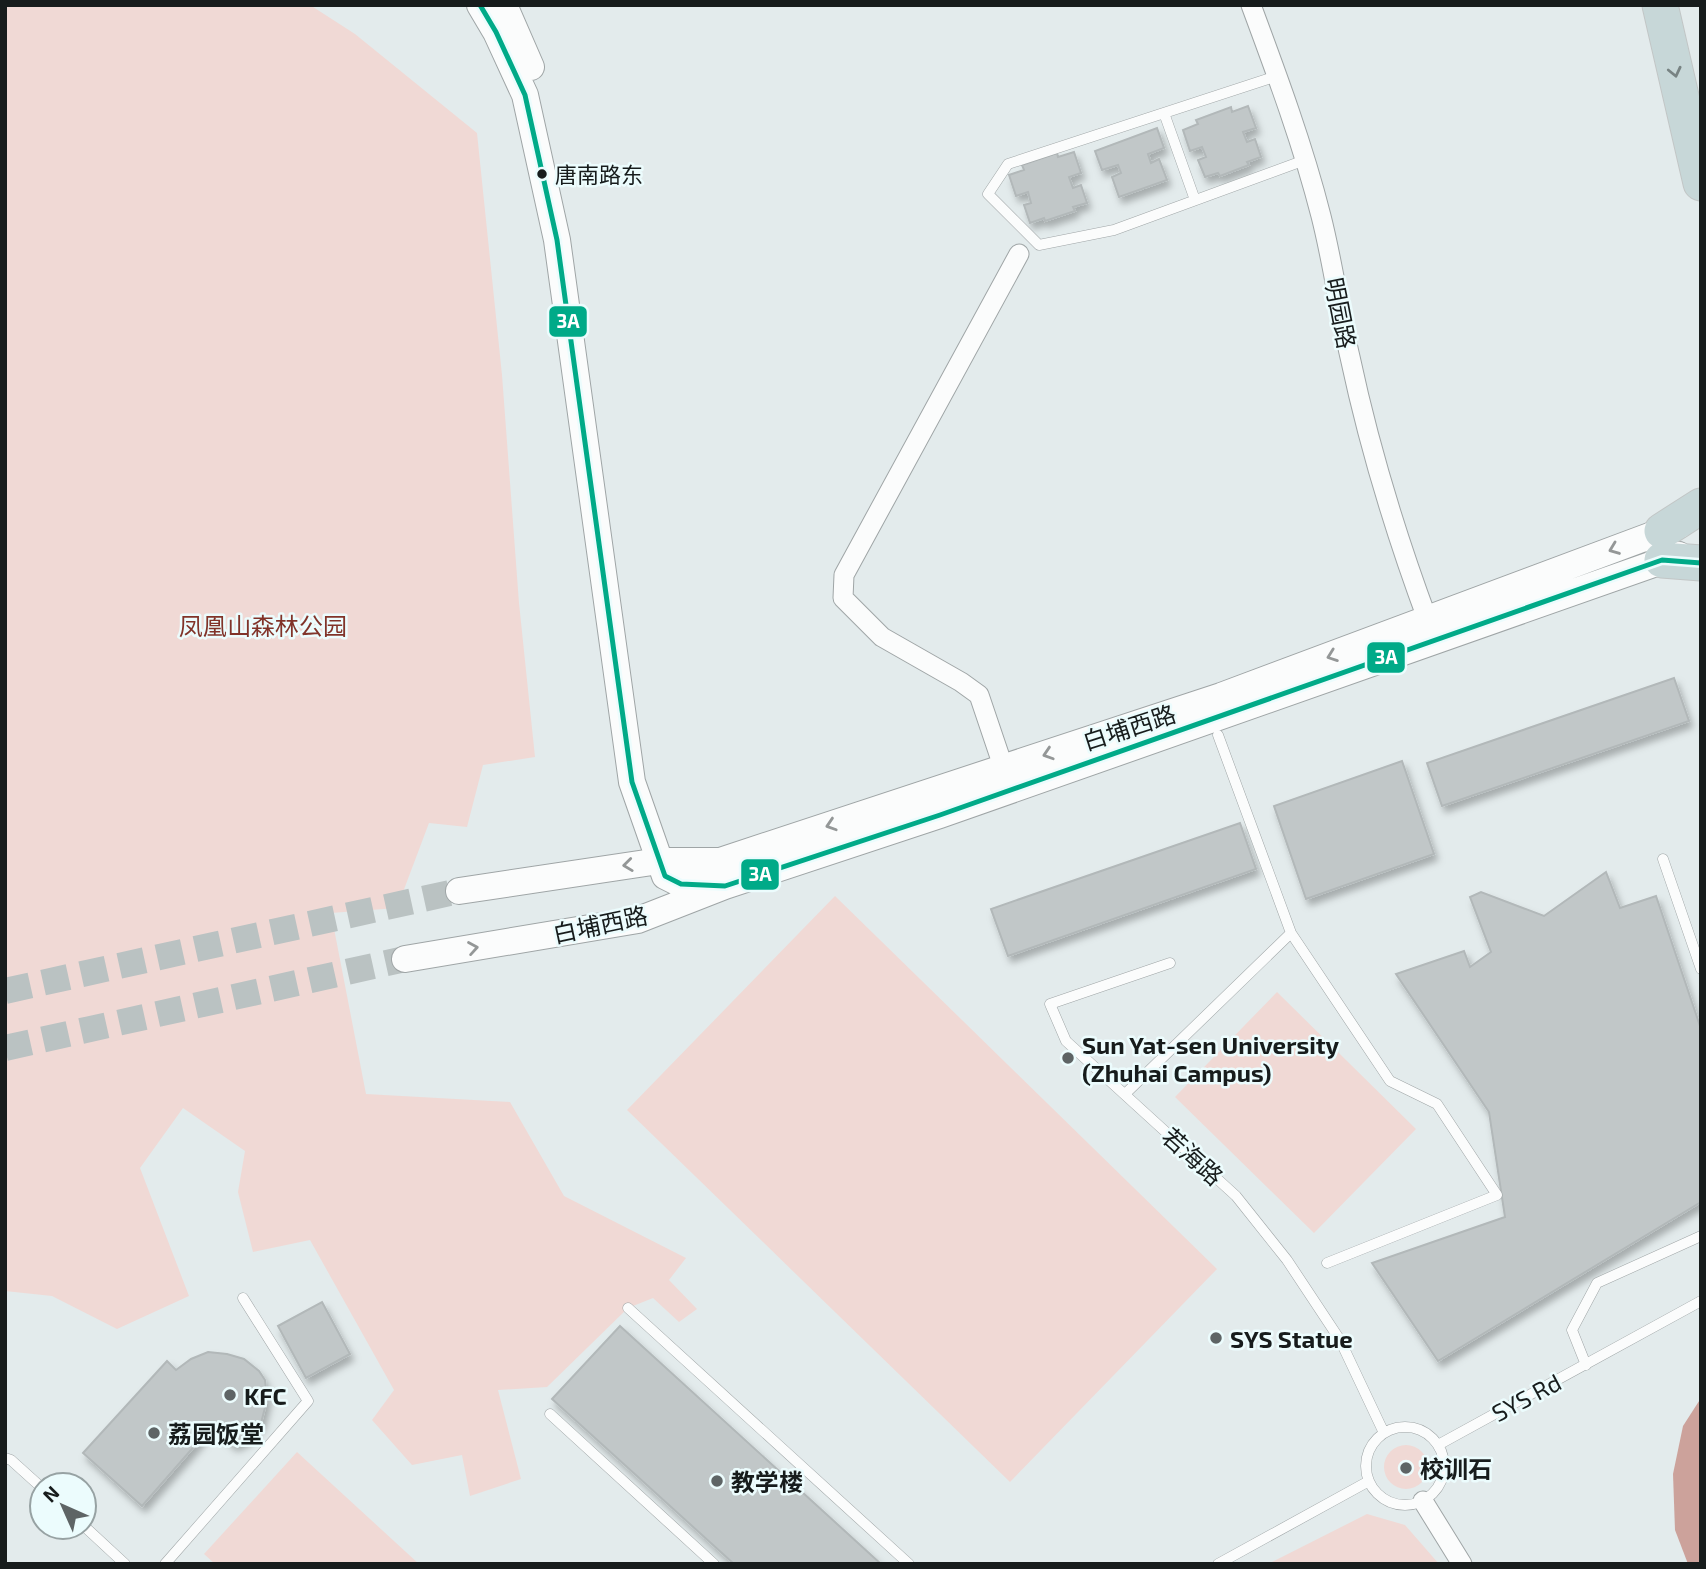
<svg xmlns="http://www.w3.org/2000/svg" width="1706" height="1569" viewBox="0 0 1706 1569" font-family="'Exo 2','Noto Sans SC',sans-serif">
  <defs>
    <filter id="shadow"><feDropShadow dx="3.5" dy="6" stdDeviation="3.5" flood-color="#0004"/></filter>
  </defs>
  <rect width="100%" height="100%" fill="#e3ebec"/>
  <path fill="#f0d9d5" d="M5,5H310L355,34L477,133L502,375L519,603L535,757L483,765L467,827L429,823L397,908L331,913L366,1094L510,1102L564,1196L686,1258L669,1280L697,1309L679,1322L653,1298L628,1308L547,1387L498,1390L521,1479L470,1496L462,1455L412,1465L372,1420L394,1390L310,1240L253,1252L238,1192L245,1151L183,1108L140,1168L189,1296L117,1329L52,1296L5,1291Z
    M835,896L1217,1269L1010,1482L627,1110Z
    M1277,992L1416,1129L1314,1233L1175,1097Z
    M1384 1467a22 22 0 1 1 44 0a22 22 0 1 1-44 0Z
    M297,1452L419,1564H215L204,1554Z
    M1367,1514L1405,1525L1439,1564H1268Z"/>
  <path fill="#cca29b" d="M1701,1398V1564H1688L1675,1530L1673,1474L1683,1426Z"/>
  <path fill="#c1c7c8" stroke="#b2b8b9" stroke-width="2" filter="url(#shadow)" d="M1248,106L1256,128L1243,132L1247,142L1255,139L1261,157L1247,162L1249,165L1220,176L1218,173L1205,177L1198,160L1206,157L1202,147L1190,151L1183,130L1198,124L1196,120L1231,107L1232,112Z
    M1157,128L1164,148L1148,154L1151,163L1159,159L1167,180L1119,197L1112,177L1121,173L1118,165L1102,170L1095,151Z
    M1074,152L1081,173L1069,177L1073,188L1081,185L1087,203L1073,207L1075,211L1045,221L1044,218L1030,223L1024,205L1031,203L1028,192L1016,196L1009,175L1024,170L1022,165L1057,153L1058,157Z
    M1674,678L1689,721L1442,806L1427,763Z
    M1402,761L1434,854L1306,899L1274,806Z
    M1240,823L1256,869L1008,956L991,909Z
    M1606,872L1620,908L1656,896L1701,1029V1202L1438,1361L1372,1263L1505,1217L1489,1112L1396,974L1464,951L1470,967L1491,952L1470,897L1481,892L1544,916Z
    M322,1302L350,1354L306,1378L278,1326Z
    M620,1326L881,1564H734L552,1399Z
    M208,1352L227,1354L244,1359L259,1371L265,1380L267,1400L261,1423L245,1440L234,1445L212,1426L142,1506L83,1453L167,1361L176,1370L191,1359Z"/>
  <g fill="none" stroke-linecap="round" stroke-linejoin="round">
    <path stroke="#bac2c2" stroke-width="26" stroke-dasharray="26 13" stroke-linecap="butt" d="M5,991L459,891
      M5,1048L405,959"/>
    <defs>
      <path id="lane" d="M1277,76L1008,164L988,194L1039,245L1114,230L1305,160
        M1164,113L1195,200
        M1663,859L1701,969
        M1291,933L1390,1081L1437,1104L1497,1195L1327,1263
        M1170,963L1050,1004L1066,1041L1236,1196L1287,1260L1340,1340L1384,1433
        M1125,1094L1291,933L1218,735
        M628,1308L909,1564
        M1586,1365L1572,1330L1597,1283L1701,1236
        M550,1414L714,1564
        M1366 1466a39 39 0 1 1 78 0a39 39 0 1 1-78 0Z
        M1438,1445L1701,1301
        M5,1458L11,1460L42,1488
        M84,1526L125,1564
        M165,1564L308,1401L243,1298
        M1218,1564L1369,1481"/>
      <path id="street" d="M1251,5C1277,75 1303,145 1321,216C1333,263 1339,310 1350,357C1369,446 1396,535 1428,621
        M1004,769L979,695L961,682L882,637L843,598L844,575L1019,254
        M1423,1501L1462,1564"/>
      <path id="secondary" d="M480,5L496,32L525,95L557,240L632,782L665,876L681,884L713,885
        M504,5L531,67
        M459,891L659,861H720L1221,696L1679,525
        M405,959L638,920L725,886L940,815L1679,555"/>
      <path id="highway" d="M1660,5L1701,183
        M1662,531L1701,506
        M1662,560L1701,563"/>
    </defs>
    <use href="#lane" stroke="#9fa5a6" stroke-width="11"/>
    <use href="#street" stroke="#9fa5a6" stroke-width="21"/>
    <use href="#secondary" stroke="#9fa5a6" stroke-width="28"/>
    <use href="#highway" stroke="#c2c6c6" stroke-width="37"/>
    <use href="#lane" stroke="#fbfcfc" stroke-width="10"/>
    <use href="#street" stroke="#fbfcfc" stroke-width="19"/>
    <use href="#secondary" stroke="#fbfcfc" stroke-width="26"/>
    <use href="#highway" stroke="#c7d7d8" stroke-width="35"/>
    <defs>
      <path id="bus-1" d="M480,5L496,32L525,95L557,240L632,782L665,876L681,884L725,886L940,815L1662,560L1701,563"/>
    </defs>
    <use href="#bus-1" stroke="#ecfcfd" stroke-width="10"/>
    <use href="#bus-1" stroke="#0a8" stroke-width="5"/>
  </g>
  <defs><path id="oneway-chevron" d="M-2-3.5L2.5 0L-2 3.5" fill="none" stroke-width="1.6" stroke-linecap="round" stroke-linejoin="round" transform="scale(1.75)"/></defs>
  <use stroke="#788383" href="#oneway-chevron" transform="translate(1675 72) rotate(77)"/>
  <g stroke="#949797">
    <use href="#oneway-chevron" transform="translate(1614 549) rotate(159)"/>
    <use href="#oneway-chevron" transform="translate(1332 656) rotate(160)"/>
    <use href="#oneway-chevron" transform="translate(1048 754) rotate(162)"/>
    <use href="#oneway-chevron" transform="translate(831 825) rotate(162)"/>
    <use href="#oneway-chevron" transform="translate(628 865) rotate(173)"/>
    <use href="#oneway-chevron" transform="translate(473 948) rotate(-10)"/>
  </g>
  <circle fill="#171c1c" stroke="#ecfcfd" stroke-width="2.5" cx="542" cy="174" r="6"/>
  <g fill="#5e6465" stroke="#ecfcfd" stroke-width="2.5">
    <circle cx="1068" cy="1058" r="7"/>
    <circle cx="1216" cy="1338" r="7"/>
    <circle cx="230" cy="1395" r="7"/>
    <circle cx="154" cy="1433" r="7"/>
    <circle cx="1406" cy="1468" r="7"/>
    <circle cx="717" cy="1481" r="7"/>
  </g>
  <g text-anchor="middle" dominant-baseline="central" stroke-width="5" stroke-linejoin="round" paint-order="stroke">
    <g font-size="22" fill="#171c1c" stroke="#ecfcfd" text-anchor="start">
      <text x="555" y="174">唐南路东</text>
    </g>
    <g font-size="24" fill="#171c1c" stroke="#ecfcfd">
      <text transform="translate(1341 313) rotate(79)">明园路</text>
      <text transform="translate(1129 727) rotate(-18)">白埔西路</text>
      <text transform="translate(600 924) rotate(-12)">白埔西路</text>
      <text transform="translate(1193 1156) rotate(42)">若海路</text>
      <text transform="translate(1526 1397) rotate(-28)">SYS Rd</text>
    </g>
    <g font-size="24" fill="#813329" stroke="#ecfcfd">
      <text x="263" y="625">凤凰山森林公园</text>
    </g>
    <g font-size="24" font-weight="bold" fill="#171c1c" stroke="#ecfcfd" text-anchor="start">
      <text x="1082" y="1044">Sun Yat-sen University<tspan x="1082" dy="28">(Zhuhai Campus)</tspan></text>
      <text x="1230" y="1338">SYS Statue</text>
      <text x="244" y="1395">KFC</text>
      <text x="168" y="1433">荔园饭堂</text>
      <text x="1420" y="1468">校训石</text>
      <text x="731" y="1481">教学楼</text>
    </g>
  </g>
  <g stroke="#ecfcfd" stroke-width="2.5">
    <rect x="548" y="305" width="40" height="33" rx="7" fill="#0a8"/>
    <rect x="1366" y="641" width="40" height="33" rx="7" fill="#0a8"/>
    <rect x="740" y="858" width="40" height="33" rx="7" fill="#0a8"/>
  </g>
  <g font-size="19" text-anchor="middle" font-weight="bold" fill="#fff">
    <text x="568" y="328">3A</text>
    <text x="1386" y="664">3A</text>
    <text x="760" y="881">3A</text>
  </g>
  <rect width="1706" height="1569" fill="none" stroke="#171c1c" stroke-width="14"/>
  <g transform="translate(63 1506) rotate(315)"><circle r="33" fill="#ecfcfd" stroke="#97a2a3" stroke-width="2"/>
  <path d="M0-5L12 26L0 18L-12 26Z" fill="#5e6465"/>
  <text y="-10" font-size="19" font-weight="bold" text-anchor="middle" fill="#171c1c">N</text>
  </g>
</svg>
